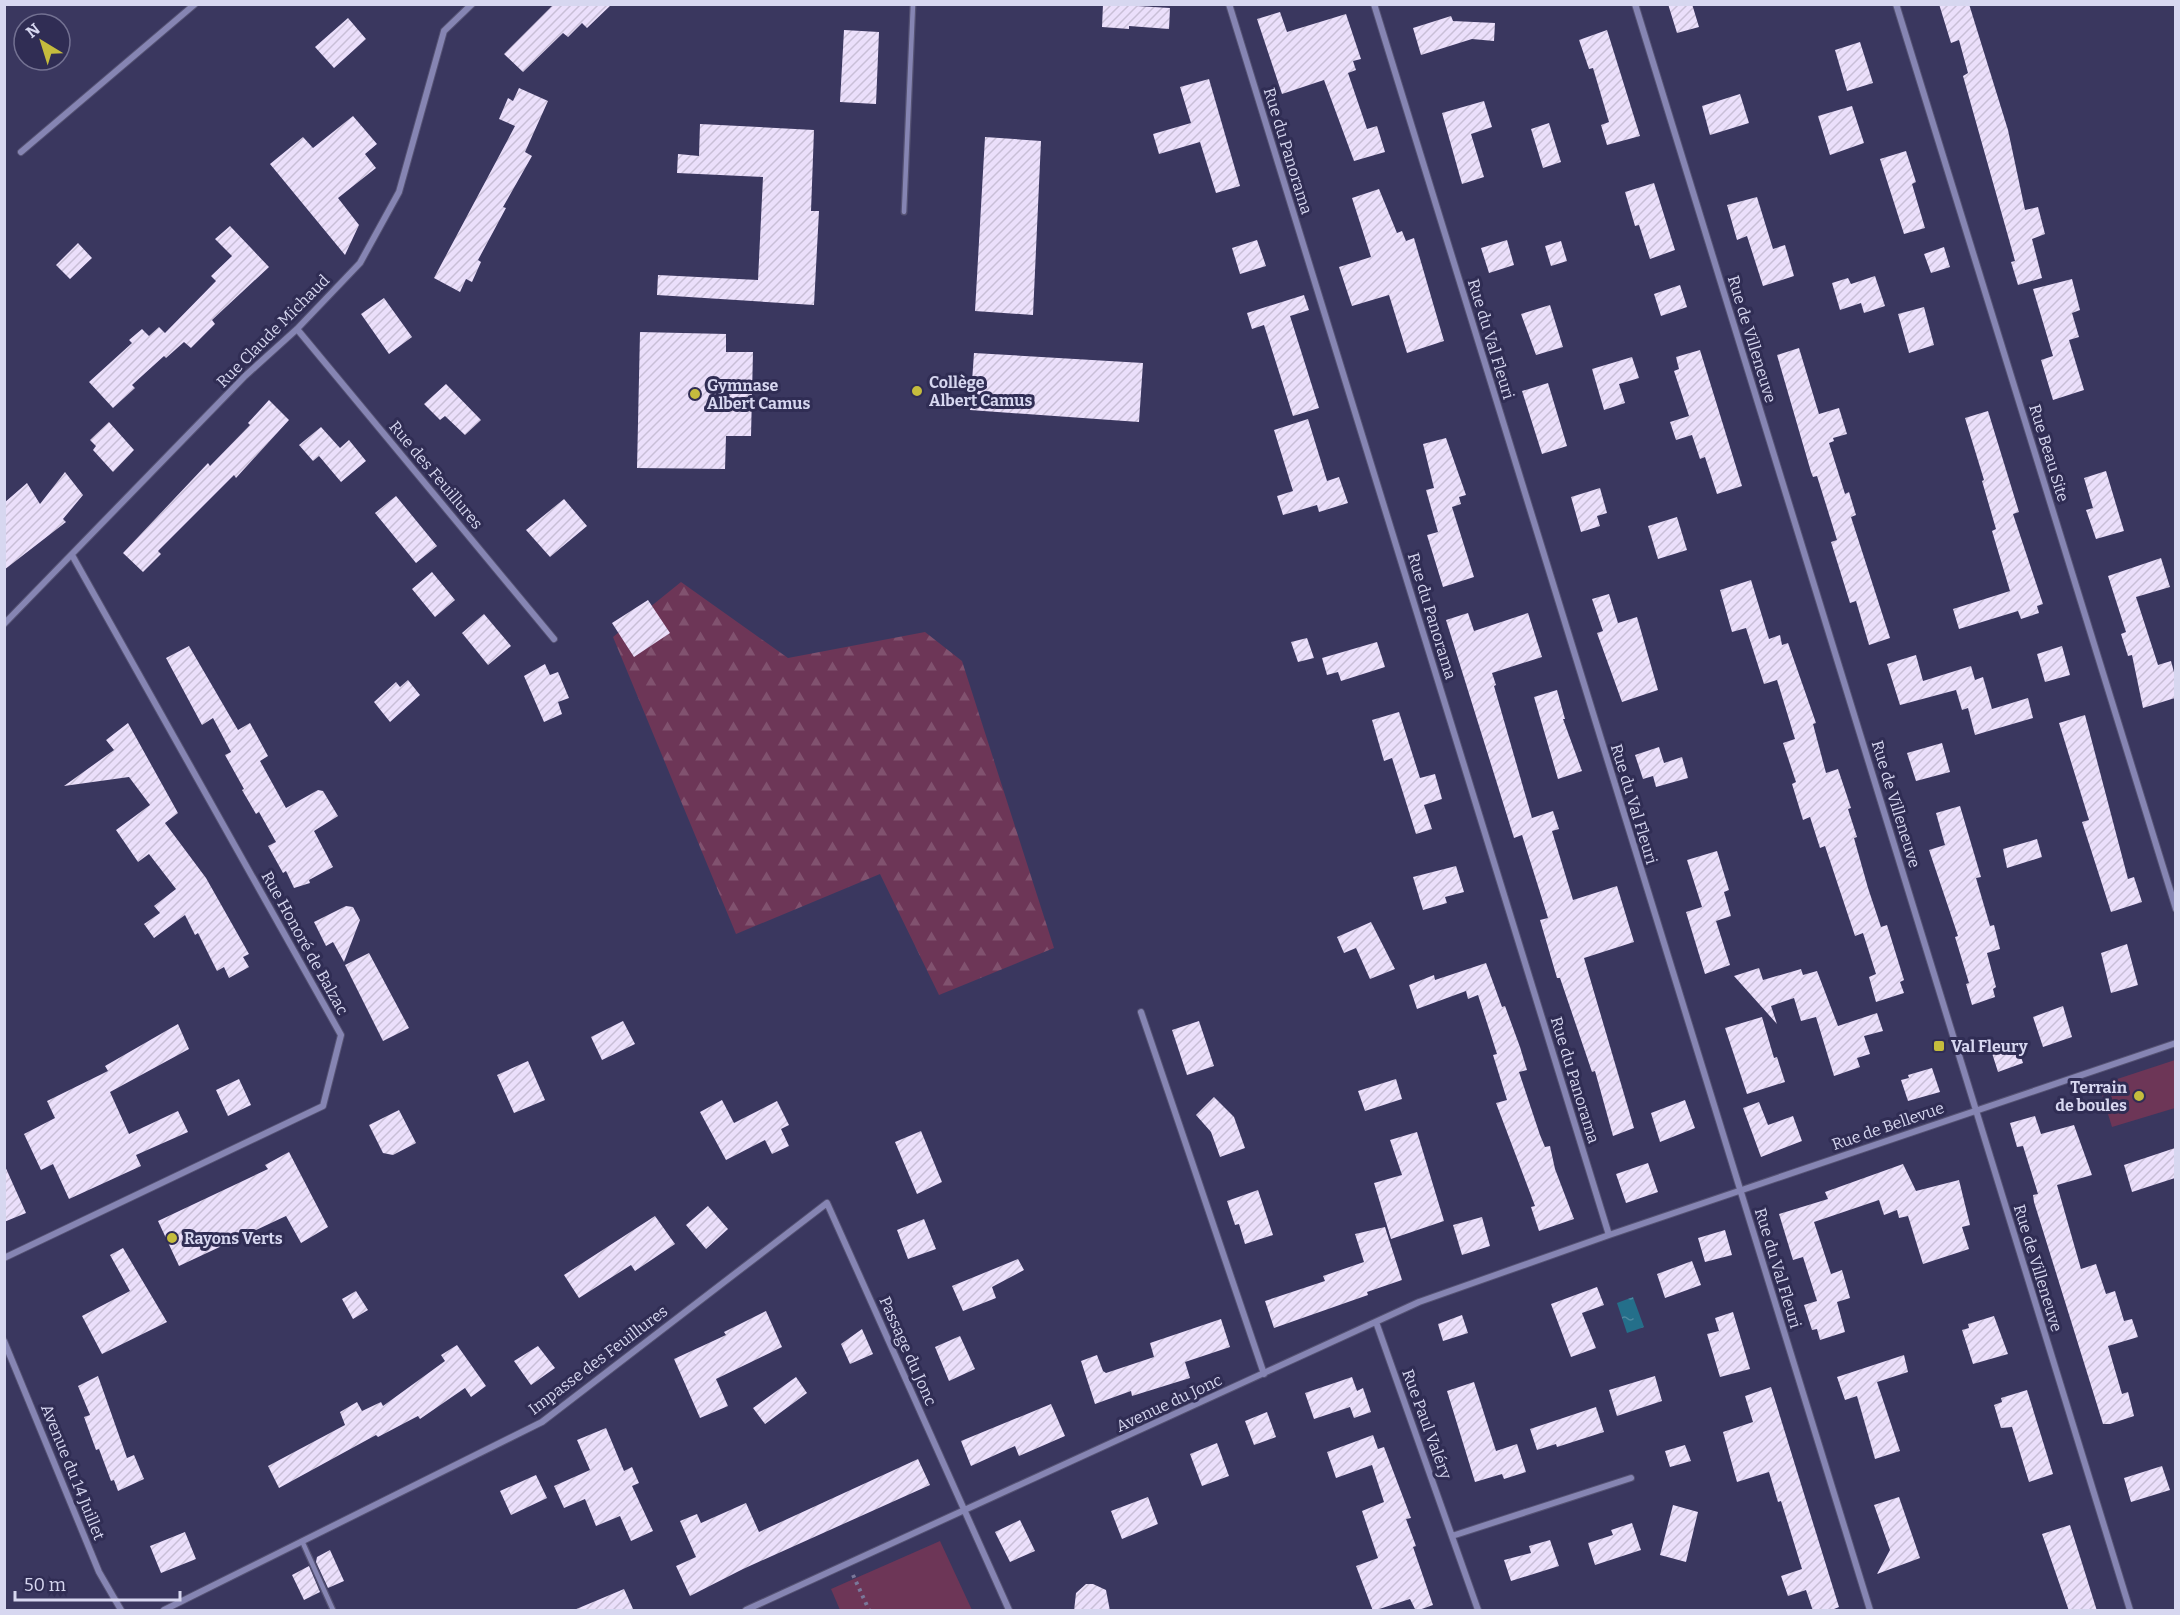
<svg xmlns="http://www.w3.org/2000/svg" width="2180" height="1615" viewBox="0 0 2180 1615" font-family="Bitter,serif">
  <defs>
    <pattern id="forest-firs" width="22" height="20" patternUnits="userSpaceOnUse" patternTransform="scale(1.5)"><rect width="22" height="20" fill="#6d3657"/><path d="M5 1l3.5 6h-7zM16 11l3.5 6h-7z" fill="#81526f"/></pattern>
    <pattern id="water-ripples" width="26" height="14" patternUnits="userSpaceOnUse" patternTransform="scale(1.5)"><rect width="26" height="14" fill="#246f8a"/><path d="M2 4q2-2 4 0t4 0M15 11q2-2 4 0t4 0" fill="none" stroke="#4d89a0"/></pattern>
    <pattern id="building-hatch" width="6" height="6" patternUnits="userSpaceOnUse" patternTransform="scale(1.5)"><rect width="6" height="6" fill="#ebdffb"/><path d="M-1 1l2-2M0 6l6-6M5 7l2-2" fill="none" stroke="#c9bfd7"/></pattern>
  </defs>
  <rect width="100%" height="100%" fill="#3a375f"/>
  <path fill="#6d3657" d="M2175,1060V1108L2112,1127L2099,1085Z
    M940,1541L972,1610H840L831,1589Z"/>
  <path fill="url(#forest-firs)" d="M681,582L788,658L925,632L962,661L1054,948L939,995L880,874L736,934L613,637Z"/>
  <path fill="url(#water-ripples)" d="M1633,1297L1644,1327L1627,1333L1617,1303Z"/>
  <path fill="url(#building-hatch)" d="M554,4H612L587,28L582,23L568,37L563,33L523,72L504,54Z
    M1103,4L1170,8L1169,29L1129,26V29L1102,27Z
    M1668,4H1692L1699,27L1677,33Z
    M1939,4H1969L2008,130L2025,210L2038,207L2045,234L2032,239L2042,278L2018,285L2011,262L2015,261L1963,76L1968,73L1959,40L1951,43Z
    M1280,12L1287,32L1346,14L1361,59L1353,61L1356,70L1348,73L1367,129L1377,126L1385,152L1354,161L1324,80L1282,94L1257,19Z
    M1451,16L1453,21L1495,23L1494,41L1472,39L1421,55L1413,28Z
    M348,18L366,39L334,68L315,47Z
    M844,30L879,32L876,104L840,102Z
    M1607,30L1640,136L1607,145L1601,125L1609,122L1593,68L1589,69L1579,40Z
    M1860,42L1873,83L1847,91L1835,50Z
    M1209,79L1240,186L1216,193L1200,142L1159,154L1153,134L1191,123L1180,87Z
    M519,88L548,101L525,152L532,156L503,207L506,208L478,260L481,262L472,282L466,279L460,292L434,278L515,126L499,119L508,98L513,101Z
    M1740,94L1749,123L1710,135L1702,106Z
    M1484,101L1492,127L1471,134L1484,177L1462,184L1442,113Z
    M1852,106L1864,143L1830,155L1818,116Z
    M353,116L377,144L365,154L376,168L338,198L359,225L345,255L270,164L303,137L313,148Z
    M1549,123L1561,162L1543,168L1531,129Z
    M700,124L814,130L811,211H819L814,305L657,295L658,275L758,280L763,177L677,173L678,154L699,156Z
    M985,137L1041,141L1033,315L975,311Z
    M1906,151L1916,182L1912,184L1925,228L1904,234L1880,159Z
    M1654,183L1675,250L1650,259L1639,225L1635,226L1625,192Z
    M1379,189L1397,233L1402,231L1406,241L1414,238L1444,341L1407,353L1389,295L1352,306L1339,267L1371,257L1352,198Z
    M1757,197L1773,249L1785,245L1794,276L1763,286L1747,236L1737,240L1727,205Z
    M230,226L269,267L212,320L215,324L191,348L184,342L166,358L164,356L132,385L135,388L113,408L89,382L132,343L129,340L142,329L149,336L159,327L165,333L216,281L211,276L232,256L215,239Z
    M1257,240L1266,266L1240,274L1232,248Z
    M1507,240L1514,265L1489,273L1481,248Z
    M1561,241L1567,261L1551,266L1545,246Z
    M78,243L92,258L70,279L56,265Z
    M1944,247L1950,267L1931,273L1924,254Z
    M1875,276L1885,306L1864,313L1861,303L1840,310L1832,283L1848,278L1851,284Z
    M2072,279L2080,310L2072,313L2079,337L2069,340L2084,390L2053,400L2041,360L2053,356L2033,289Z
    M1680,285L1687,307L1661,316L1654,294Z
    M1304,295L1309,310L1290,316L1319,408L1293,416L1264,325L1252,329L1247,313Z
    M384,298L412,337L389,354L361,314Z
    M1550,305L1563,347L1536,355L1521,314Z
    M1924,307L1934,345L1909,353L1898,314Z
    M640,332L726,334V352H753L751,436H726L725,469L637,468Z
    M1799,348L1819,414L1839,408L1847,434L1833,438L1834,441L1829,443L1845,494L1849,492L1856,515L1851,517L1890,638L1869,645L1856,601L1850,603L1831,542L1837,540L1817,476L1813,477L1811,472L1777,355Z
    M1700,350L1742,486L1717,494L1705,457L1700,459L1692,435L1676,440L1670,422L1689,416L1674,371L1679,369L1676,357Z
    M974,353L1143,363L1139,422L970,410Z
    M1632,357L1639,378L1619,384L1625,403L1604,410L1592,369Z
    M1548,383L1567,446L1542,454L1522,391Z
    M446,384L481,420L465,435L445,416L440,420L424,404Z
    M269,400L289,420L236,478L234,475L158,551L161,554L143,572L123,553L208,463L210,466L250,425L248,423Z
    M1988,411L2019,512L2013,514L2043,604L2037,606L2039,613L2021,619L2018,611L1959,629L1953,609L2010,591L1992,531L1996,529L1982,481L1984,480L1965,418Z
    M1308,419L1327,481L1339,477L1348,503L1319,512L1317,505L1283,515L1277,496L1293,491L1274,430Z
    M109,422L134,450L113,472L93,450L96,446L90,440Z
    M321,427L340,448L349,440L366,461L341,482L319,456L313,461L299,445Z
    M1446,438L1466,495L1459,497L1461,504L1452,507L1474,577L1443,587L1427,535L1438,532L1426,490L1434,488L1423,444Z
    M2106,471L2124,531L2096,539L2086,510L2093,508L2084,478Z
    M65,472L83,495L63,519L66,522L4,570V503L27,483L40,504Z
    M1600,488L1607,513L1597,516L1600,526L1581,532L1571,497Z
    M396,496L437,546L416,563L375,513Z
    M564,499L587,526L550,557L526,530Z
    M1677,517L1687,550L1658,559L1648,526Z
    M2161,558L2170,587L2136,597L2158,665L2171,661L2175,676V698L2143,708L2132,655L2128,656L2121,634L2126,632L2108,576Z
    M432,572L455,600L435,617L412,589Z
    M1751,580L1769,639L1780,635L1782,645L1788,643L1816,723L1813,724L1826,773L1838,769L1851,808L1848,809L1857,837L1854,838L1868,888L1881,927L1887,925L1904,980L1900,982L1904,993L1876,1002L1869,977L1876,974L1863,933L1855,936L1825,846L1820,848L1810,817L1803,820L1792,784L1796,782L1783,743L1795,739L1777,680L1764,684L1746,628L1732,632L1720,590Z
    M1609,594L1618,623L1637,617L1658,690L1622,702L1597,633L1603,631L1592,599Z
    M648,600L670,633L634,657L612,623Z
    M1468,613L1474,631L1528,613L1542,657L1492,673L1496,685L1494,686L1532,818L1553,811L1559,829L1552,831L1573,900L1617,886L1634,942L1584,958L1634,1128L1613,1136L1595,1071L1592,1072L1560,978H1557L1540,920L1548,918L1522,835L1514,838L1446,620Z
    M484,614L511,646L488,665L462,633Z
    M1307,638L1314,658L1298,662L1291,642Z
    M1377,642L1385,667L1341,681L1338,672L1327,675L1322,658Z
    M189,646L238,730L250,723L268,756L260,761L286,808L318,790L323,791L338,816L314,831L333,867L309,880L310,883L294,888L286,871L283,873L268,846L276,842L259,812L256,814L242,790L244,789L225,755L231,752L213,718L202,725L166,658Z
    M2062,646L2070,675L2045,682L2037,654Z
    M1916,655L1923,681L1971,666L1975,680L1983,677L1992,709L2028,698L2033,718L1975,735L1968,708L1962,710L1956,690L1900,705L1887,664Z
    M545,664L550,675L558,672L569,698L558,702L562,714L544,722L524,676Z
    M408,680L420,695L390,722L374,702L396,682L400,687Z
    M1557,690L1565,719H1563L1582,771L1558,779L1534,697Z
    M1399,712L1420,778L1435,774L1442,799L1424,805L1432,829L1416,834L1392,758L1384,761L1372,720Z
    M2085,715L2128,879L2134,877L2142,902L2111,912L2082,822L2089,820L2059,723Z
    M128,723L178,813L165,823L206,878L249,954L243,957L249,967L229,978L224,967L217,971L198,933L195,935L185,915L154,938L144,924L160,913L154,906L176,889L149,854L138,862L116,830L150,805L129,777L64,786L114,750L106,740Z
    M1942,743L1950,772L1916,781L1907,753Z
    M1659,747L1664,763L1682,757L1688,778L1656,787L1653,776L1643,779L1635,755Z
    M1960,806L1981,877L1976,878L1990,926L1994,925L2000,949L1987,953L1996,987L1993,989L1995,997L1972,1005L1966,984L1969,983L1955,937L1958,936L1929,850L1945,845L1936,813Z
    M2037,839L2042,857L2007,868L2003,849Z
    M1717,851L1729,890L1724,892L1731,916L1716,921L1730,965L1705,974L1686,912L1702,907L1687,860Z
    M1456,866L1464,892L1445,897L1447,903L1423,910L1413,877Z
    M346,906L353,907L360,920L344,962L333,942L326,946L314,922Z
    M1371,922L1395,969L1370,979L1356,948L1344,953L1337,937Z
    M2127,944L2138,985L2111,993L2101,953Z
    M369,953L409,1028L383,1041L345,965Z
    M1486,963L1502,1007L1505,1006L1520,1047L1527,1070L1519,1072L1540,1135L1545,1147L1550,1146L1555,1169L1574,1219L1539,1231L1531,1207L1535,1206L1496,1103L1507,1100L1493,1055L1497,1054L1478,995L1468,999L1466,991L1417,1009L1409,985L1434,975L1435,980Z
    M1759,968L1763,980L1801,969L1803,975L1817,971L1838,1026L1877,1013L1883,1031L1864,1036L1870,1054L1857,1058L1860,1067L1834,1076L1816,1017L1801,1021L1794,998L1771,1006L1777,1024L1734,976Z
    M2063,1006L2072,1037L2043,1047L2033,1017Z
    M1762,1017L1774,1058L1777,1057L1785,1082L1747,1094L1725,1028Z
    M623,1021L635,1044L602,1060L591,1037Z
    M1199,1021L1214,1066L1187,1075L1172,1030Z
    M178,1024L189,1049L110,1092L129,1134L178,1111L188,1132L136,1155L141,1166L69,1199L53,1164L41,1170L24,1134L55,1118L47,1101L108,1071L105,1066Z
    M2016,1042L2023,1063L1998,1072L1991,1050Z
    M528,1061L545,1100L514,1113L497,1075Z
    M1932,1068L1940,1092L1908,1101L1901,1080L1909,1078L1908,1075Z
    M239,1079L251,1105L228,1116L216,1090Z
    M1396,1079L1402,1099L1365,1111L1358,1091Z
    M1214,1097L1234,1117L1245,1148L1220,1157L1211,1132L1196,1115Z
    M722,1100L734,1123L777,1101L789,1125L781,1129L789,1146L772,1154L765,1140L726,1160L700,1112Z
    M1685,1100L1695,1128L1660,1142L1651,1113Z
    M1759,1102L1768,1125L1793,1116L1802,1141L1761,1157L1743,1108Z
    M399,1110L416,1143L393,1155L383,1153L369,1125Z
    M2035,1116L2041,1134L2074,1125L2092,1175L2057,1185L2081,1269L2096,1264L2106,1294L2115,1291L2124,1321L2132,1319L2138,1337L2108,1346L2122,1394L2128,1392L2134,1416L2110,1424H2103L2034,1202L2033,1195L2038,1194L2023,1146L2017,1147L2010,1123Z
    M921,1131L942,1182L917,1194L895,1142Z
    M1417,1132L1444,1221L1391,1239L1374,1183L1402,1175L1390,1140Z
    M2175,1148V1178L2132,1192L2124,1165Z
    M289,1152L328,1227L301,1243L286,1216L179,1266L158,1221L268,1169L265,1165Z
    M1648,1163L1658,1192L1626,1203L1616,1174Z
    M4,1164L26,1213L4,1222Z
    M1903,1164L1916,1191L1959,1180L1970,1225L1962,1227L1969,1249L1923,1264L1908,1216L1899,1218L1897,1210L1884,1215L1879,1200L1814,1222L1831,1274L1842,1270L1850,1298L1837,1302L1845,1332L1820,1340L1817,1329L1812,1330L1804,1305L1817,1301L1803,1257L1793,1260L1779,1214L1828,1199L1825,1192Z
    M1258,1190L1273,1235L1245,1244L1239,1224L1235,1225L1227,1201Z
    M708,1206L728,1229L706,1249L686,1225Z
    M655,1216L675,1244L635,1271L631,1265L579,1298L564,1275Z
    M1482,1217L1490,1246L1462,1255L1453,1225Z
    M924,1219L936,1249L908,1259L897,1230Z
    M1385,1227L1402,1280L1367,1292L1368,1295L1274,1328L1265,1301L1325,1281L1323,1276L1364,1262L1355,1234Z
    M1725,1230L1732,1255L1705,1262L1698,1238Z
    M123,1248L167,1322L102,1354L82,1316L130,1291L110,1255Z
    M1018,1259L1024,1270L992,1287L996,1298L963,1311L952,1286Z
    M1692,1261L1701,1285L1665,1298L1657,1274Z
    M1597,1287L1604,1305L1582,1313L1596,1348L1571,1357L1551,1304Z
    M356,1291L368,1310L353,1319L342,1299Z
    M766,1311L782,1347L716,1379L728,1406L700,1418L674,1359L726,1335L724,1332Z
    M1733,1312L1750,1369L1720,1377L1707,1334L1719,1331L1715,1318Z
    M1462,1315L1468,1333L1443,1341L1438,1324Z
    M1994,1316L2008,1354L1973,1364L1962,1330L1969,1328L1968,1324Z
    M1221,1319L1230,1347L1185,1362L1190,1378L1132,1396L1131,1391L1095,1404L1081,1361L1097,1355L1103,1371L1106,1373L1154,1357L1150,1343Z
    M862,1329L873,1354L850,1364L841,1344Z
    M960,1336L975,1369L949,1381L935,1347Z
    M457,1345L486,1386L471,1397L465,1388L420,1419L418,1416L378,1437L376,1435L279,1488L268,1466L345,1425L340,1412L357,1402L362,1411L381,1402L383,1406L445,1361L441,1355Z
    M538,1346L555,1368L531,1385L514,1361Z
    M1904,1355L1908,1372L1877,1382L1900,1451L1875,1459L1857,1396L1845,1400L1837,1377Z
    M98,1376L127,1458L134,1455L144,1479L118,1491L114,1480L111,1481L99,1449L96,1450L84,1417L90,1415L78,1386Z
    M1655,1376L1662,1401L1617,1416L1609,1390Z
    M796,1377L807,1393L765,1424L753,1408Z
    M1352,1377L1357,1391L1363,1388L1371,1412L1354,1418L1350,1407L1314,1419L1305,1393Z
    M1474,1382L1496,1451L1517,1444L1526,1472L1504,1479L1502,1474L1475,1482L1447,1391Z
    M1771,1387L1839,1607L1829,1611H1813L1806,1590L1788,1596L1781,1576L1802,1569L1781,1501L1778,1502L1769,1472L1737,1482L1723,1432L1753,1422L1745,1396Z
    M2027,1390L2053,1474L2029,1482L2012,1427L2001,1428L1994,1405L2002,1402L2001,1398Z
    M1051,1404L1065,1436L1019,1456L1015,1446L971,1466L961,1441Z
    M1596,1407L1604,1432L1557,1447L1556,1444L1537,1450L1530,1429Z
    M1267,1412L1276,1437L1254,1445L1245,1421Z
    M606,1428L624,1471L632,1467L639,1483L632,1486L653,1531L631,1541L620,1516L596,1526L585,1499L564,1508L554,1486L590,1470L577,1440Z
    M1373,1435L1378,1449L1384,1447L1411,1518L1406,1519L1416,1546L1413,1547L1433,1605L1416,1611L1410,1599L1373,1611L1356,1566L1378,1558L1362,1511L1384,1502L1372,1465L1336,1478L1327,1452Z
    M1217,1443L1229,1476L1202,1486L1190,1454Z
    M1685,1445L1691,1461L1670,1467L1665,1451Z
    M918,1459L930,1485L743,1569L690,1596L676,1566L696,1557L680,1521L697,1514L701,1523L746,1503L759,1532Z
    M2162,1466L2170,1490L2131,1502L2124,1478Z
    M536,1475L547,1498L511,1515L500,1491Z
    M1148,1497L1158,1524L1122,1539L1111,1511Z
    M1899,1497L1920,1558L1877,1574L1890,1550L1874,1505Z
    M1673,1505L1698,1512L1686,1562L1660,1555Z
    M1020,1520L1035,1551L1010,1562L995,1532Z
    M1632,1523L1641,1550L1595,1565L1588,1543L1613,1535L1611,1530Z
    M2070,1525L2082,1563L2097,1611H2069L2042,1534Z
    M185,1532L196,1559L161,1573L150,1546Z
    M1550,1540L1559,1566L1511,1581L1504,1560L1531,1553L1529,1546Z
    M330,1550L344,1581L328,1588L316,1562L317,1557Z
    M309,1566L320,1592L304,1600L292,1575Z
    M1086,1584H1093L1106,1590L1110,1611H1074L1076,1593Z
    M624,1589L634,1611L574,1610Z"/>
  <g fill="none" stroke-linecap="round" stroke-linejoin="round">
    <defs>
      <path id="lane" d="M904,212L913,4
        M302,1541L333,1610"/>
      <path id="street" d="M1229,4L1609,1235
        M1374,4L1870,1610
        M1635,4L2130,1610
        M1896,4L2176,909
        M21,152L195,4
        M297,329L554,639
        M4,624L245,376L297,329L360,263L399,192L444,31L472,4
        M1141,1012L1264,1374
        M4,1258L323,1106L341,1035L72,555
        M1376,1322L1478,1610
        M4,1341L99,1572L121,1610
        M1452,1536L1631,1478
        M164,1610L542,1422L827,1203L1009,1610
        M746,1610L1419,1302L1609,1235L2176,1043"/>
    </defs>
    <use href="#lane" stroke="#555273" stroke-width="7"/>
    <use href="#street" stroke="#555273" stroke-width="8"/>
    <path stroke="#7a789a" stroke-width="4" stroke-dasharray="3 4.5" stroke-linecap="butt" d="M853,1575L869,1610"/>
    <use href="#lane" stroke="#8685b3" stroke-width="4.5"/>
    <use href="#street" stroke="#8685b3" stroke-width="6"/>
  </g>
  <g fill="#c5bc3d" stroke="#302d54" stroke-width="2">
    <circle cx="917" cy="391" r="6"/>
    <circle cx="695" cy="394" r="6"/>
    <rect x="1933" y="1040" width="12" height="12" rx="3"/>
    <circle cx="2139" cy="1096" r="6"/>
    <circle cx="172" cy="1238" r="6"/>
  </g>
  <g text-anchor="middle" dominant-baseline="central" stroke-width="6" stroke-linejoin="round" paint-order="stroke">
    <g font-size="16" fill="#d7d7f0" stroke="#302d54">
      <text transform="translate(1288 151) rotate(73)">Rue du Panorama</text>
      <text transform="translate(273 331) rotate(-45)">Rue Claude Michaud</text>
      <text transform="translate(1491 339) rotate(73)">Rue du Val Fleuri</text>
      <text transform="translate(1752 339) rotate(73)">Rue de Villeneuve</text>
      <text transform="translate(2049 453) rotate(73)">Rue Beau Site</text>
      <text transform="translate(436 475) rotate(50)">Rue des Feuillures</text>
      <text transform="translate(1432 616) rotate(73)">Rue du Panorama</text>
      <text transform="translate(1634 804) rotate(73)">Rue du Val Fleuri</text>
      <text transform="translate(1896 804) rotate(73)">Rue de Villeneuve</text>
      <text transform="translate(305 943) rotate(61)">Rue Honoré de Balzac</text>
      <text transform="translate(1575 1080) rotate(73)">Rue du Panorama</text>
      <text transform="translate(1888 1126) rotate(-19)">Rue de Bellevue</text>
      <text transform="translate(1778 1268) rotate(73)">Rue du Val Fleuri</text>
      <text transform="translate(2038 1268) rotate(73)">Rue de Villeneuve</text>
      <text transform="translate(908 1351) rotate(66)">Passage du Jonc</text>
      <text transform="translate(598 1360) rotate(-37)">Impasse des Feuillures</text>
      <text transform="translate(1169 1403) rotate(-25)">Avenue du Jonc</text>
      <text transform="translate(1427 1424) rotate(70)">Rue Paul Valéry</text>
      <text transform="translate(73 1472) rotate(68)">Avenue du 14 Juillet</text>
    </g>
    <g font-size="16" font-weight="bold" fill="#d7d7f0" stroke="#302d54" text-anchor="start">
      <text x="929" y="382">Collège<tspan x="929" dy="18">Albert Camus</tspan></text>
      <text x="707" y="385">Gymnase<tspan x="707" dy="18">Albert Camus</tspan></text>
      <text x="1951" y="1046">Val Fleury</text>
      <text x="2127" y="1087" text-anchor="end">Terrain<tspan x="2127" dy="18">de boules</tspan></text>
      <text x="184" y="1238">Rayons Verts</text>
    </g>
  </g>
  <rect width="2180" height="1615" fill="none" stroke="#d7d7f0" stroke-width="12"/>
  <g transform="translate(42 42) rotate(322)"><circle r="28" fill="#302d54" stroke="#737192" stroke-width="1.5"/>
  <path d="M0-4.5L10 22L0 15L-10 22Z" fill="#c5bc3d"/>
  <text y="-9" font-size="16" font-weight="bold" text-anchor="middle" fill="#d7d7f0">N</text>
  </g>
  <path d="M15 1591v9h165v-9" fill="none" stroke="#d7d7f0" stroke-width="3"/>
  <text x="24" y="1591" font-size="18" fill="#d7d7f0" stroke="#302d54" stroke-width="4.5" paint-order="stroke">50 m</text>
</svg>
